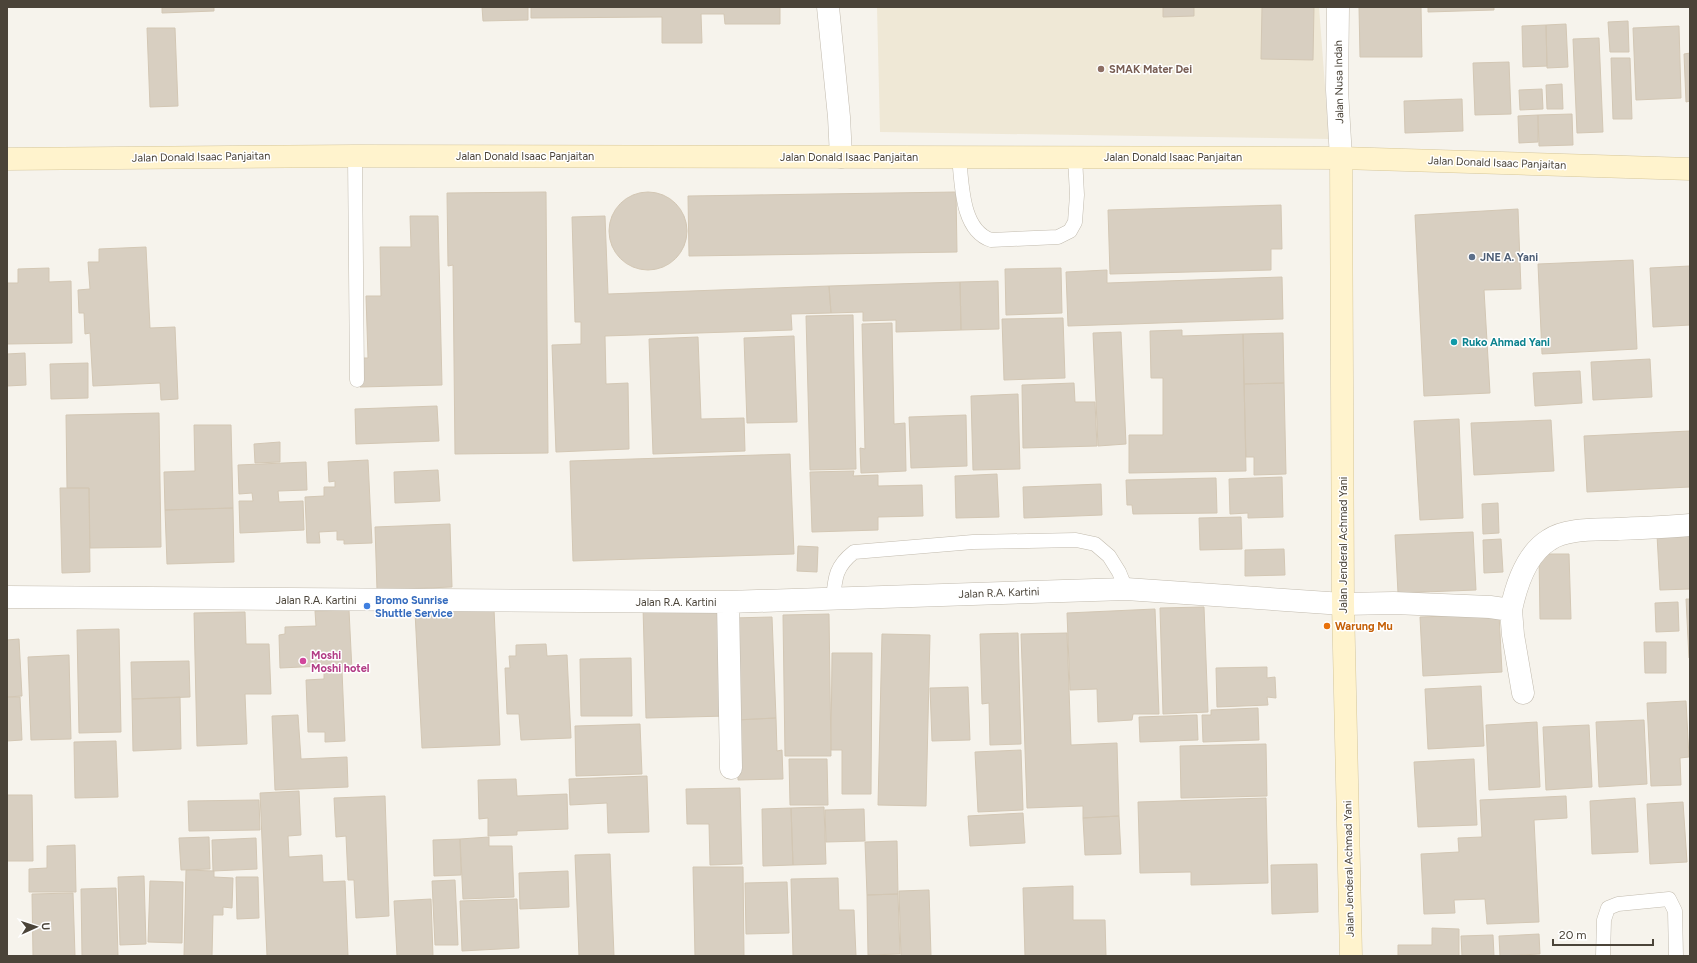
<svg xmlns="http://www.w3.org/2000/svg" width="1697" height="963" viewBox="0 0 1697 963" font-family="Figtree,sans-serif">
  <rect width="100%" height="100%" fill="#f6f3ec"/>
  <path fill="#efe8d6" d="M877,7H1319L1329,139L880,132Z"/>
  <path fill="#d8cfc1" stroke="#d3c7b4" d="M162,7H214V11L162,13Z
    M482,7H528V20L483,21Z
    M531,7H780V24H725L724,14H701L702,43H662V17L531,18Z
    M1163,7H1194V16L1163,17Z
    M1262,7H1314L1313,60L1261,59Z
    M1359,7H1421L1422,57H1360Z
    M1428,7H1494V10L1428,12Z
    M1628,21L1629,52H1610L1608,22Z
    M1566,24L1568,67L1547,68L1546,25Z
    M1546,25L1547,66L1523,67L1522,26Z
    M1679,26L1681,98L1636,100L1633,28Z
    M147,28H175L178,106L150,107Z
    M1599,38L1603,132L1577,133L1573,39Z
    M1690,53V101L1686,102L1684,54Z
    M1611,58H1630L1632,119H1613Z
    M1509,62L1511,114L1475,115L1473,63Z
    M1562,84L1563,109H1547L1546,85Z
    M1542,89L1543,109L1520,110L1519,90Z
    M1462,99L1463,131L1405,133L1404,101Z
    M1572,114L1573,145L1539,146L1538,115Z
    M1538,115V142L1519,143L1518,116Z
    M609 231a39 39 0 1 1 78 0a39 39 0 1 1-78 0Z
    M546,192L548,453L455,454L453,265L448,266L447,193Z
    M956,192L957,252L689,256L688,196Z
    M1281,205L1282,249H1271V270L1110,274L1108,210Z
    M1518,209L1521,289L1484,290L1490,393L1424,396L1415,215Z
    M410,216H438L442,385L360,387L359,358H368L366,296H381L380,247H411Z
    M605,216L608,294L829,286L831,313L791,314L792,330L605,336L606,384L628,383L629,449L556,452L552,345L581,344V322H575L572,217Z
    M146,247L150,328L175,327L178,399L161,400L160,383L93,386L90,333L85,334L84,313H79L78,290L90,289L88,262H99V249Z
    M1633,260L1637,349L1542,354L1538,264Z
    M1690,266V325L1653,327L1650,268Z
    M49,268V282L71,281L72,343L7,344V283H18V269Z
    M1061,268L1062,313L1006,315L1005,269Z
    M1107,270V283L1282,277L1283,319L1068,326L1066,272Z
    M998,281L999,329L961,330L960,282Z
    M960,282L961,330L896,332V320L863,321V312L831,313L829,286Z
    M853,315L856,469L810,470L806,316Z
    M1063,318L1065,378L1004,380L1002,319Z
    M892,323L894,424L905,423L906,471L861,473L860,448L865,449L862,324Z
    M1182,330V336L1243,334L1246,471L1129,473V435H1163V378H1151L1150,331Z
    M1121,332L1126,444L1098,446L1093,333Z
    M1283,333L1284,383L1244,384L1243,334Z
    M794,336L797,422L747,423L744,338Z
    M698,337L701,419L744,418L745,451L653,454L649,339Z
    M25,353L26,385L7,386V354Z
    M1650,359L1652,397L1593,400L1591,362Z
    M88,363V398L51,399L50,364Z
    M1580,371L1582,403L1535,406L1533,373Z
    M1074,383L1075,402H1095L1097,446L1023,448L1022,385Z
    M1284,383L1286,474L1254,475V457H1246L1244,384Z
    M1018,394L1020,469L973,470L971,396Z
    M437,406L439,441L356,444L355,409Z
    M159,413L161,547L90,548L89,488H67L66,415Z
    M966,415L967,466L911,468L909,417Z
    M1459,419L1463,518L1420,520L1414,421Z
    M1551,420L1554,471L1474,475L1471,423Z
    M194,425H231L233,508L165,510L164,472L195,471Z
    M1690,431V487L1587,492L1584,436Z
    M280,442V462L255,463L254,444Z
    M790,454L794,554L573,561L570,461Z
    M368,460L372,543L344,544V540H337V531L319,532L320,543H307L305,497L324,496V487H335V481L329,482L328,462Z
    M306,462L307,490L278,491L279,502L303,501L304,530L240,533L239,501H253L252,493L239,494L238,465Z
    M438,470L440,501L395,503L394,472Z
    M854,471L853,476L878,475V486L922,485L923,516L878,517V530L812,532L810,472Z
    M997,474L999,517L956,518L955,476Z
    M1282,477L1283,517L1248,518V513L1230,514L1229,479Z
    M1216,478L1217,513L1133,514L1132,505H1127L1126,480Z
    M1101,484L1102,515L1024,518L1023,487Z
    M60,488H89L90,572L62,573Z
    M1498,503L1499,533L1483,534L1482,504Z
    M233,508L234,562L167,564L165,510Z
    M1241,517L1242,549L1200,550L1199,518Z
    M450,524L452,587L377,590L375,527Z
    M1473,532L1476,590L1398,593L1395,535Z
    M1690,533V589L1660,590L1657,535Z
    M1501,539L1503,572L1484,573L1483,540Z
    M798,546L818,547L817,572L797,571Z
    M1284,549L1285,575L1245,576V550Z
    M1539,554H1569L1571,619H1540Z
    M1686,599H1690V658H1689Z
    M1678,602L1679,631L1656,632L1655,603Z
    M725,605L727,716L646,718L643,607Z
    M1204,607L1208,712L1163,714L1160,608Z
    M494,609L500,745L422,748L415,612Z
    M1155,609L1159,714H1133L1132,720L1098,722L1097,689L1070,690L1067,613Z
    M349,610L352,671H324L323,666L280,668L279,635L285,634V627L316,626L315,611Z
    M245,612L246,644H269L271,694H245L247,744L197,746L194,613Z
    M829,614L831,756H785L783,615Z
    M1499,614L1502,672L1423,676L1420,617Z
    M772,617L776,718L736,720L732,618Z
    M119,629L121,732L79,733L77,630Z
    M1018,633L1021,744L990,745L989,703L982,704L980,634Z
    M1067,633L1071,745L1117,743L1119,816L1083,818V806L1027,808L1021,634Z
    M882,634L930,635L926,806L878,805Z
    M19,639L22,696L7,697V640Z
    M1644,642H1666V673H1645Z
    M546,644L547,656L567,655L571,738L521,740L519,714H507L505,668H510L509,656H516V645Z
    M832,653H872L871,794H842V750H831Z
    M69,655L71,739L31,740L28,657Z
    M631,658L632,716H581L580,659Z
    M189,661L190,697L132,699L131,662Z
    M1267,667V678L1275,677L1276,698L1267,697L1268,705L1217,707L1216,668Z
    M324,671H342L345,741L325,742V732H308L306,680L324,679Z
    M1481,686L1484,746L1428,749L1425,689Z
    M968,687L970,740L932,741L930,688Z
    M7,697H20L22,740L7,741Z
    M180,697L181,749L133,751L132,699Z
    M1686,701L1689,757L1680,758L1681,785L1651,786L1647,703Z
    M1258,708L1259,740L1203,742L1202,715H1211V710Z
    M298,715L301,759L347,757L348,787L275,790L272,716Z
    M1197,715L1198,740L1140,742L1139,717Z
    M776,718L777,751L782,750L783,779L738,780L736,720Z
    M1644,720L1647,784L1599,787L1596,722Z
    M1537,722L1540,787L1489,790L1486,725Z
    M640,724L642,774L576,776L575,726Z
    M1589,725L1592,787L1546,790L1543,727Z
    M116,741L118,797L75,798L74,742Z
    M1266,744L1267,796L1181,798L1180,746Z
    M1021,750L1023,810L978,812L975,752Z
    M789,759H827L828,805H790Z
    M1474,759L1477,825L1418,827L1414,762Z
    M647,776L649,832L608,833L607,803L570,805L569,779Z
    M516,779L517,796L567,794L568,829L517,831V835L488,836V818L479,819L478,780Z
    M740,788L742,864L710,865L709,824H687L686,789Z
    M299,791L301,835L288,836L289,857L322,855L323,882L345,881L348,956H267L260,793Z
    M7,795H32L33,861H7Z
    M385,796L389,916L356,918L354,880H348L346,836L336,837L334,798Z
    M1566,796L1567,818L1534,820L1539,922L1487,924L1485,899L1454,900L1455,913L1424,914L1421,854L1459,852L1458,838L1482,837L1480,800Z
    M1266,798L1268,883L1191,885V872L1140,873L1138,802Z
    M1635,798L1638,852L1592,854L1590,801Z
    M259,800L260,830L189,831L188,801Z
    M1683,802L1687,862L1650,864L1647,804Z
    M824,807L826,864L793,865L791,808Z
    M791,808L793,865L763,866L762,809Z
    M864,809L865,841L826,842L825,810Z
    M1023,813L1025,843L970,846L968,816Z
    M1119,816L1121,854L1085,855L1083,818Z
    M209,837L210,869L181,870L179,838Z
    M489,837V846H512L514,897L463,899L460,839Z
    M256,838L257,869L213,871L212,840Z
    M460,839L461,875L434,876L433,840Z
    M897,841L898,894L867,895L865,842Z
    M75,845L76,892H29V869L47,868V846Z
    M610,854L614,956H579L575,855Z
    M1317,864L1318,912L1272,914L1271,865Z
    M693,867H743L744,956H695Z
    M186,870L214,871V877L233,878L232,908L223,907V915H213L212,956H184Z
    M568,871L569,907L520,909L519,873Z
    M144,876L146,944L120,945L118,877Z
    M236,877H258L259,918L237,919Z
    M838,878L839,910H854L856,956H793L791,879Z
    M455,880L458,945H435L432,881Z
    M150,881L183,882L182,943L148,942Z
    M787,882L789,933L746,934L745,883Z
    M1073,886V920H1105L1106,956H1025L1023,888Z
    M116,888L118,956H82L81,889Z
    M929,890L931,956H901L899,891Z
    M73,893L75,956H33L32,894Z
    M898,894L900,954L868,955L867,895Z
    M431,899L433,956H397L394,901Z
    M517,899L519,948L462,951L460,901Z
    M1432,928L1459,929V956H1398V945H1432Z
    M1539,934L1540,954L1500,956L1499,936Z
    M1493,935L1494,956H1462L1461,936Z"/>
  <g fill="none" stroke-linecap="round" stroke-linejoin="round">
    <defs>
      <path id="lane" d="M355,156L357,380
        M959,157C962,183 961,230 991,240L1058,237L1070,231L1075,222L1077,195L1075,157
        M833,599C835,577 836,566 854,552L973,542L1076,540L1095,544L1109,556L1119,572L1126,589
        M1603,956L1604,920L1608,908L1618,904L1669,899L1675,911L1676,956"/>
      <path id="street" d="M828,7L839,117L841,157
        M1338,7L1337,90L1341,158
        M7,597L728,602L1126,589L1343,604L1394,603L1490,607L1511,610L1513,635L1523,693
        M728,602L731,768
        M1511,610C1516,586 1526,554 1549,540C1566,528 1597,530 1617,529C1641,528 1666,527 1690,525"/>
      <path id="secondary" d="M1341,158L1343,604L1351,956
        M7,159L355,156L1341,158L1690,169"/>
    </defs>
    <use href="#lane" stroke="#c2bbae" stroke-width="15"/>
    <use href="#street" stroke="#c2bbae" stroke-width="23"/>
    <use href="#secondary" stroke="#d6c79b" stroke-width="23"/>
    <use href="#lane" stroke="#fff" stroke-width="14"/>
    <use href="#street" stroke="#fff" stroke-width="22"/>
    <use href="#secondary" stroke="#fff3cd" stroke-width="22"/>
  </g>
  <circle fill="#8d6e63" stroke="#fff" stroke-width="1.5" cx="1101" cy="69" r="4"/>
  <circle fill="#5c6f8a" stroke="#fff" stroke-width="1.5" cx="1472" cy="257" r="4"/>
  <circle fill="#0f9aa8" stroke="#fff" stroke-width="1.5" cx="1454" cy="342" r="4"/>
  <circle fill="#3f7fe0" stroke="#fff" stroke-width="1.5" cx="367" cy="606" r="4"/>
  <circle fill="#e8710a" stroke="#fff" stroke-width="1.5" cx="1327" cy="626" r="4"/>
  <circle fill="#d1479c" stroke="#fff" stroke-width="1.5" cx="303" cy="661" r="4"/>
  <g text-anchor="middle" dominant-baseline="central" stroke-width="3" stroke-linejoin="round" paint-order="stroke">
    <g font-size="11" font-weight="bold" fill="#785e54" stroke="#fff" text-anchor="start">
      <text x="1109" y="69">SMAK Mater Dei</text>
    </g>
    <g font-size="11" fill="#4b4439" stroke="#fff">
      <text transform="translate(1339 82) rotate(-91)">Jalan Nusa Indah</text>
      <text x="525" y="156">Jalan Donald Isaac Panjaitan</text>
      <text transform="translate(201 157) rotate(-1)">Jalan Donald Isaac Panjaitan</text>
      <text x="849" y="157">Jalan Donald Isaac Panjaitan</text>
      <text x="1173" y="157">Jalan Donald Isaac Panjaitan</text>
      <text transform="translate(1497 163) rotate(2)">Jalan Donald Isaac Panjaitan</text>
      <text transform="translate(1343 545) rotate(-90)">Jalan Jenderal Achmad Yani</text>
      <text transform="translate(999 593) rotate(-2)">Jalan R.A. Kartini</text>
      <text x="316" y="600">Jalan R.A. Kartini</text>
      <text x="676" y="602">Jalan R.A. Kartini</text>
      <text transform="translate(1349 869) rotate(-91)">Jalan Jenderal Achmad Yani</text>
    </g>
    <g font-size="11" font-weight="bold" fill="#4e5e75" stroke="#fff" text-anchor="start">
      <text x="1480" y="257">JNE A. Yani</text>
    </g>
    <g font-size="11" font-weight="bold" fill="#0d838f" stroke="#fff" text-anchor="start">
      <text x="1462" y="342">Ruko Ahmad Yani</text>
    </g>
    <g font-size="11" font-weight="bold" fill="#366cbe" stroke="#fff" text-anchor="start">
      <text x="375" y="600">Bromo Sunrise<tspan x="375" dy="13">Shuttle Service</tspan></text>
    </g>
    <g font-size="11" font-weight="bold" fill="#c56008" stroke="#fff" text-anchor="start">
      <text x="1335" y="626">Warung Mu</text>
    </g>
    <g font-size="11" font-weight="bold" fill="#b23c85" stroke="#fff" text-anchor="start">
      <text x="311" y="655">Moshi<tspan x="311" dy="13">Moshi hotel</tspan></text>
    </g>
  </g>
  <rect width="1697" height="963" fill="none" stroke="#4b4439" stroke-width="16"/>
  <g transform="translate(36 927) rotate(87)" stroke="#ffffff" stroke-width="3" paint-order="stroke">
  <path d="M0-3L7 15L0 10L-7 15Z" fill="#4b4439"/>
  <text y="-6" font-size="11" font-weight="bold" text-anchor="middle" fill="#4b4439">U</text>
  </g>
  <path d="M1553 939v6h100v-6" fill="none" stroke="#4b4439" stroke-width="2"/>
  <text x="1559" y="939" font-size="12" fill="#4b4439" stroke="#ffffff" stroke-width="3" paint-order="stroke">20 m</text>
</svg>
